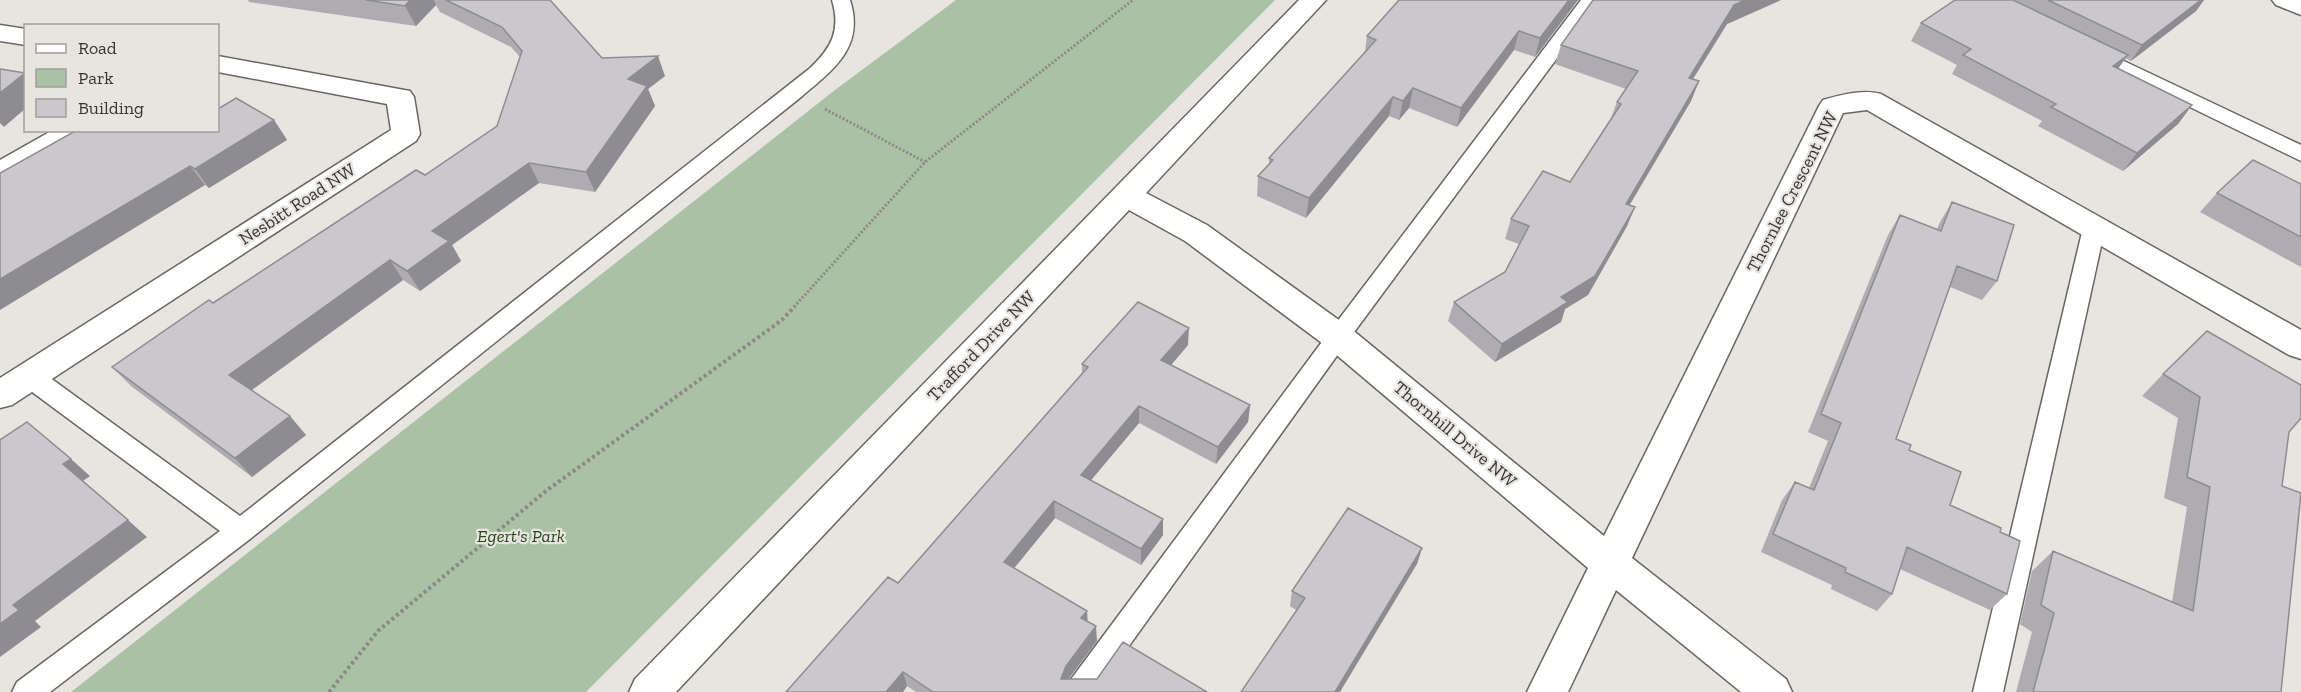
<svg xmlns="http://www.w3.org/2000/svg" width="2301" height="692" viewBox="0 0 2301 692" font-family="'Zilla Slab',serif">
  <rect width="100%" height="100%" fill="#e8e4e0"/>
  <path fill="#abc1a5" d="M956,0H1275L586,692H71L835,90Z"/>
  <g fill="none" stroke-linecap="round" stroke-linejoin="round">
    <defs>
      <path id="lane" d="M832,0H850C865,47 834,69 801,97L250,539L50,692H12L17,682L220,531L20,383L17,376L20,369L29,366L38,369L240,516L809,69C832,48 841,30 832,0Z
        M1581,0H1600L1346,343L1096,692H1064L1069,682L1330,331Z
        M2090,45L2301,145V161L2083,55L2080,51L2083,47Z
        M53,130H80L77,135L0,176V160Z
        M2094,220L2102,222L2105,228L2003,692H1973L2083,228L2086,222Z"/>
      <path id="street" d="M1299,0H1326L1146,193L1207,225L1350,328L1604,536L1819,106L1823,100C1841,95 1863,89 1881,94L2301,330V359L2289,355L1867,110L1843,113L1632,558L1786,679L1792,692H1741L1616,590L1568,692H1527L1588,568L1326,346L1185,241L1129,210L676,692H629L635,679Z
        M2272,0H2301V15L2276,5Z
        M0,25L26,29V45L0,41Z
        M218,56L410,91L414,97L420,134L416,141L12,405L0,408V378L391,130L387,104L218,72Z"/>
    </defs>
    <use href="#lane" stroke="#6a6663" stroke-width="3"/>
    <use href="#street" stroke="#6a6663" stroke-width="3"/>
    <path stroke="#8b8986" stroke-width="3" stroke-dasharray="2 2" stroke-linecap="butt" d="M825,109L925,162
      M794,307L925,162L1133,0"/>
    <path stroke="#8b8986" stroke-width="4" stroke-dasharray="3 3" stroke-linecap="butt" d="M329,692L378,631L546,491L782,320L795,306"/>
    <use href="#lane" fill="#fff" fill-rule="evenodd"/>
    <use href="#street" fill="#fff" fill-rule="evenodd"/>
  </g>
  <path fill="#aeacb0" d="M248,0H550L602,58L665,76L648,89L655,106L595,192L539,183L452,245L461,261L420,291L403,280L252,390L306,435L252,477L131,386L112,367L213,303L425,175L497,126L520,57L511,47L440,12L436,5L416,26L249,2Z
    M1578,0L1535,57L1514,50L1457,127L1409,108L1399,120L1389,116L1306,218L1257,196L1258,176L1269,164V158L1365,52L1367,36Z
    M1593,0H1781L1727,24L1693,79L1699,81L1691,101L1629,205L1635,207L1627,226L1588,295L1565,309L1561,322L1495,362L1448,321L1454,302L1505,272L1519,244L1505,239L1511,219L1570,182L1611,118L1617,102L1626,89L1555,64L1561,45Z
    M1955,0H2204L2196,11L2131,61L2125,58L2118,68L2192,105L2178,124L2123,171L2038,126L2042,121L1952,74L1957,65L1911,41L1921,23Z
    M274,120L287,140L209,188L205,185L75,130H218Z
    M2301,184V267L2200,212L2217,193Z
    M1952,202L1997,281L1982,300L1950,287L1896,439L1909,450L1950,505L2000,532L2007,594L1990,610L1900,569L1892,594L1877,611L1831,589L1832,585L1761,552L1782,500L1795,482L1809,488L1828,441L1808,432L1888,235L1900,215L1937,229L1940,222Z
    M1188,345L1171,365L1250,405L1248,422L1216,464L1139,423L1091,480L1163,519V535L1141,565L1055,518L1014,568L1088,621L1097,641L1068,679L1207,692H916L907,686L903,692H786L898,583L1082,373V364Z
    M2163,374L2289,432L2282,486L2281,692H2016L2032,632L2020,624L2032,571L2053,551L2172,602L2187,507L2164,498L2178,418L2142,396Z
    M1422,548L1417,564L1296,610L1290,606L1292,591Z"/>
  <path fill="#8d8c90" d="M410,0H434L436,5L416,26L405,6Z
    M1569,0H1578L1535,57L1540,38Z
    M1745,0H1781L1727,24L1681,98L1689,78L1734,5Z
    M2201,0H2204L2196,11L2131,61L2142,45Z
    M1519,31L1514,50L1457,127L1461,108Z
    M2128,55L2115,73L2113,66Z
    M658,56L665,76L648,89L655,106L595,192L586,172L628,79Z
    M25,73L26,108L4,127L0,123V93Z
    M1699,81L1691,101L1619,223L1626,204Z
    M1413,88L1409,108L1399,120L1403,101Z
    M1393,97L1389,116L1306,218L1309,198Z
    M2192,105L2178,124L2123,171L2137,153Z
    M274,120L287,140L209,188L195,169Z
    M529,163L539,183L452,245L461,261L420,291L407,271L432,231Z
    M190,166L205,185L0,310V279Z
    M1635,207L1627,226L1588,295L1565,309L1561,322L1495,362L1502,344Z
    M390,260L403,280L246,394L229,375Z
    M1189,328L1188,345L1161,377V360Z
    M1250,405L1248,422L1216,464L1218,447Z
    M1139,406V423L1082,491L1081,475Z
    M290,416L306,435L252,477L235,458Z
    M71,459L90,476L83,481L63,464Z
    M1054,501L1055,518L1007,577L1004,562Z
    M1163,519V535L1141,565V549Z
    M128,520L147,537L35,621L41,627L0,657V624L13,605Z
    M1422,548L1417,564L1340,692H1335Z
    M1087,611L1088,626L1081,618Z
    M1096,626L1097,641L1067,681L1061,679L1066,666Z
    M903,672L907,686L903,692H886Z"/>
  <path fill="#cac8cd" stroke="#8d8c90" stroke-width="1.5" d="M366,0H410L405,6Z
    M446,0H550L602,58L658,56L628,79L647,86L586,172L529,163L432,231L449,241L407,271L390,260L229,375L290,416L235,458L112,367L209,300L213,303L416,170L425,175L497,126L522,51L502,27Z
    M1399,0H1569L1540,38L1519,31L1461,108L1413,88L1403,101L1393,97L1309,198L1258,176L1273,160L1269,158L1376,40L1367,36Z
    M1593,0H1745L1734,5L1689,78L1699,81L1626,204L1635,207L1595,276L1561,297L1568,302L1502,344L1454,302L1505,272L1529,226L1511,219L1543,171L1570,182L1621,104L1617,102L1638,71L1561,45Z
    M1955,0H2013L2128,55L2113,66L2192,105L2137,153L2051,107L2056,104L1963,55L1971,49L1921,23Z
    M2048,0H2201L2142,45Z
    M0,69L25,73L0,93Z
    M236,98L274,120L195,169L190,166L0,279V173L77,130H218V109Z
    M2253,160L2301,184V237L2217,193Z
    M1952,202L2014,225L1997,281L1957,266L1896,439L1911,445L1909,450L1961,472L1950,505L2001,528L2000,532L2020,541L2007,594L1907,547L1892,594L1845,572L1846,568L1773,534L1795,482L1814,490L1841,423L1821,414L1900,215L1941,231Z
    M1138,302L1189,328L1161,360L1250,405L1218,447L1139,406L1081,475L1163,519L1141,549L1054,501L1004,562L1087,611L1081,618L1096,626L1066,666L1061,679H1097L1123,642L1207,692H933L903,672L886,692H786L888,577L898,583L1088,367L1082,364Z
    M2207,331L2301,385V418L2289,432L2282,486L2301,493L2281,692H2033L2054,613L2041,605L2053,551L2193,611L2210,487L2187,477L2200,397L2163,374Z
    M27,422L71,459L63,464L128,520L13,605L19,610L0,624V440Z
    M1348,508L1422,548L1335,692H1241L1305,598L1292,591Z"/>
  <g text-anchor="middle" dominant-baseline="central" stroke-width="4.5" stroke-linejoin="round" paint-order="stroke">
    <g font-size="18" fill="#363533" stroke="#e8e4e0">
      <text transform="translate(1792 192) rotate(-63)">Thornlee Crescent NW</text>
      <text transform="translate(297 204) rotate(-33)">Nesbitt Road NW</text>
      <text transform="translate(981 346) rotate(-46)">Trafford Drive NW</text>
      <text transform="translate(1455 434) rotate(40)">Thornhill Drive NW</text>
    </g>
    <g font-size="18" font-style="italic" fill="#25471b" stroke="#e8e4e0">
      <text x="521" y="536">Egert's Park</text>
    </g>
  </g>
  <rect x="24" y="24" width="195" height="108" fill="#e8e4e0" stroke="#a19e9b" stroke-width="1.5"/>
  <rect x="36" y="44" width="30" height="9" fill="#ffffff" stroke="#a19e9b" stroke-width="1.5"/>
  <text x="78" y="54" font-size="18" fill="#363533">Road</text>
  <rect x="36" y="69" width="30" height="18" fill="#abc1a5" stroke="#a19e9b" stroke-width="1.5"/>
  <text x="78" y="84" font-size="18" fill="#363533">Park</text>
  <rect x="36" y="99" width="30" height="18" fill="#cac8cd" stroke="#a19e9b" stroke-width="1.5"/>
  <text x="78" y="114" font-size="18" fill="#363533">Building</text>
</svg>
